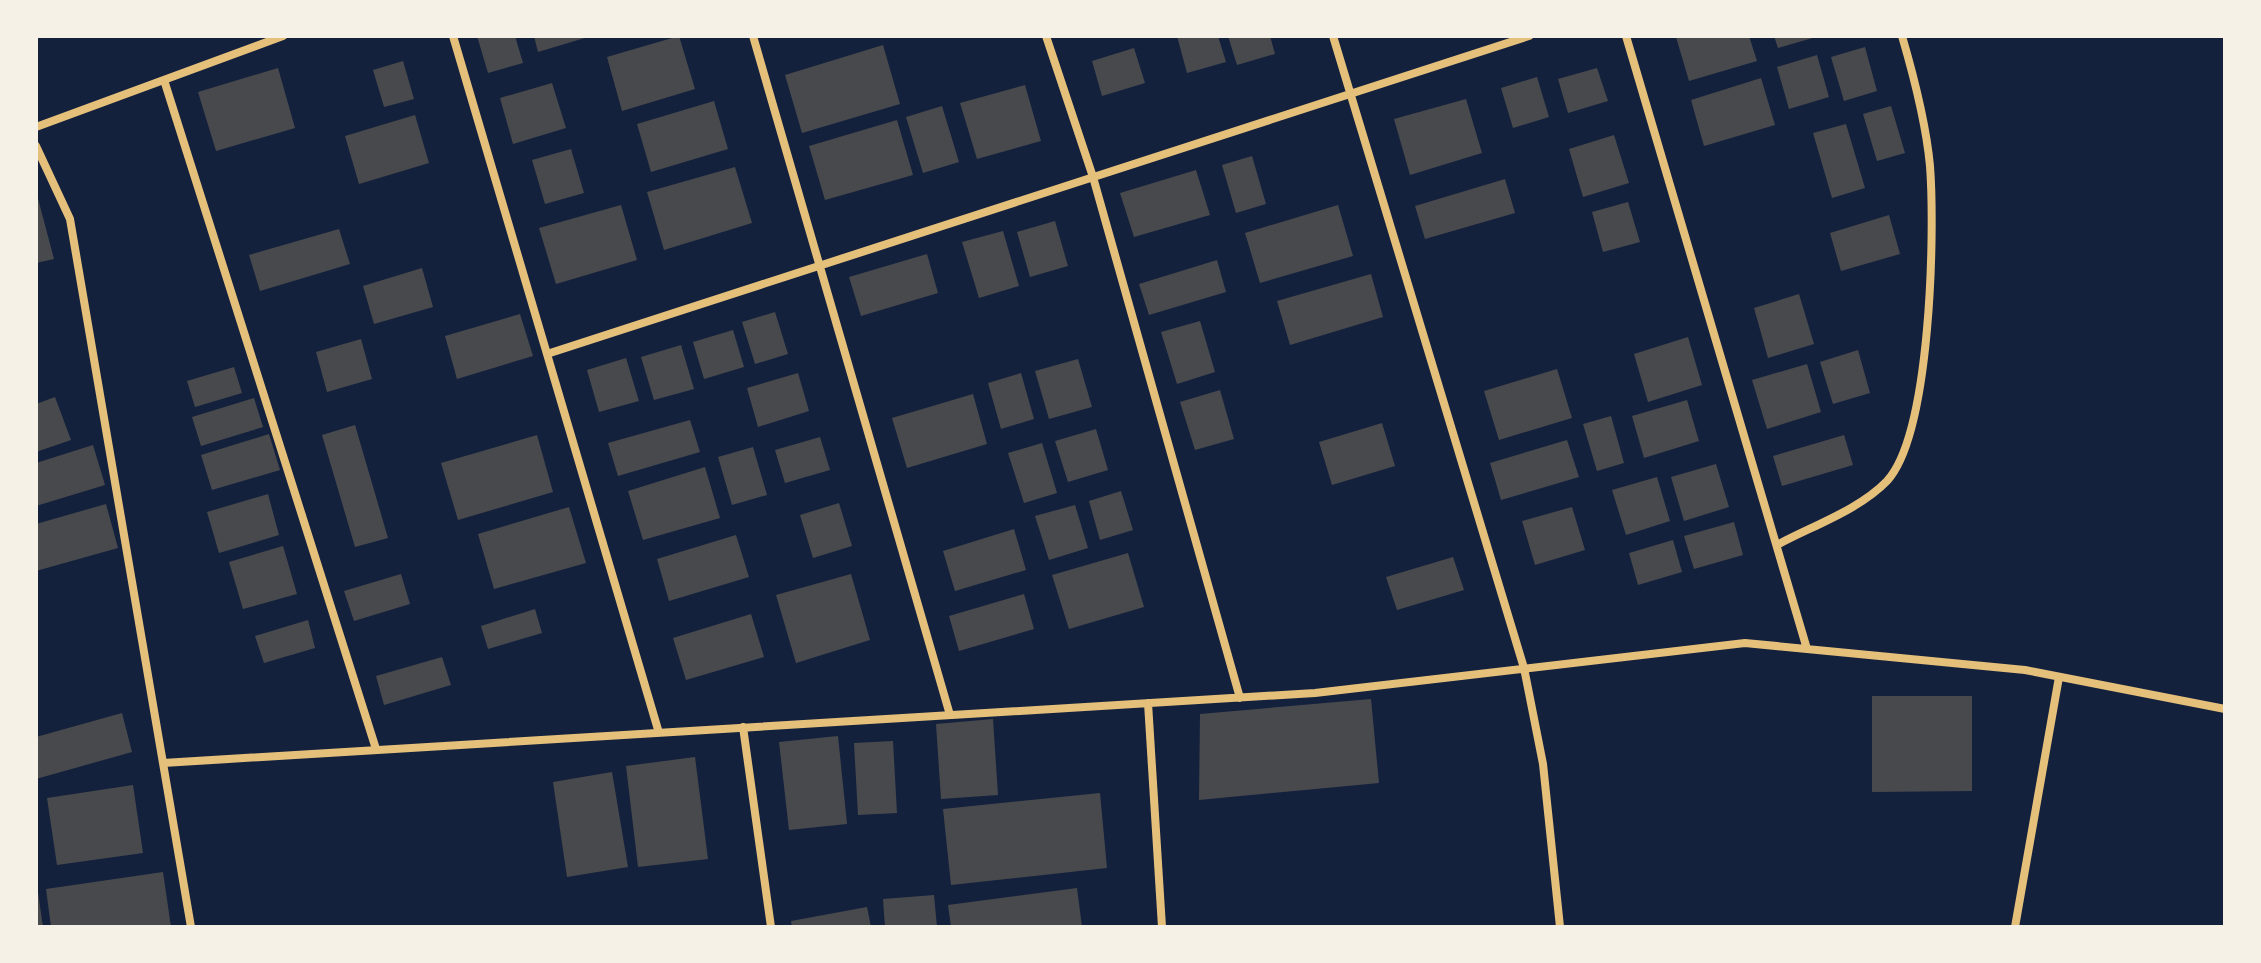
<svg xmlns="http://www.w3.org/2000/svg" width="2261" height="963" viewBox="0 0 2261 963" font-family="'Asap Condensed',sans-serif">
  <rect width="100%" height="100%" fill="#14213d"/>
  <path fill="#48494c" d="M477,36H515L523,63L488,73Z
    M534,36H588V37L538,52Z
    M679,36L695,89L622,111L607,57Z
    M1177,36H1218L1226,62L1187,73Z
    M1228,36H1270L1275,54L1237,65Z
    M1749,36L1757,61L1689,81L1676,37Z
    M1774,36H1816V37L1778,48Z
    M883,45L900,104L802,133L785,75Z
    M1865,47L1877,91L1844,101L1831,57Z
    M1134,48L1145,83L1102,96L1092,61Z
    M1817,55L1829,97L1789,109L1777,67Z
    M403,61L414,99L384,107L373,70Z
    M278,68L295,128L216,151L198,92Z
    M1597,68L1608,101L1568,113L1558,79Z
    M1537,77L1549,117L1513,128L1501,88Z
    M1761,78L1775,125L1704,146L1691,100Z
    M552,83L566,128L513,144L500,98Z
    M1025,85L1041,141L977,159L960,103Z
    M1466,99L1482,153L1410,175L1394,119Z
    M714,101L728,149L651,172L637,124Z
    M942,106L959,162L923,173L906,117Z
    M1891,106L1905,153L1877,161L1863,114Z
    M415,115L429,163L359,184L345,136Z
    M897,120L913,175L825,200L809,146Z
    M1846,124L1865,188L1832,198L1813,133Z
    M1614,135L1629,183L1583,197L1569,149Z
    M571,149L584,193L545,204L532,160Z
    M1252,156L1266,204L1236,213L1222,165Z
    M735,167L752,223L664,250L647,192Z
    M1196,170L1210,215L1134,237L1120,193Z
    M1505,179L1515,213L1425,239L1415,206Z
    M36,191L54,259L36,263Z
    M1628,202L1640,242L1603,252L1592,212Z
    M621,205L637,260L556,284L539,228Z
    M1338,205L1353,256L1260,283L1245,233Z
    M1889,215L1900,254L1841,271L1830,233Z
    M1055,221L1068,266L1030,277L1017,232Z
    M339,229L350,264L260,291L249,255Z
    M1003,231L1019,286L979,298L962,242Z
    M927,254L938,293L861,316L849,277Z
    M1217,260L1226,292L1149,315L1139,284Z
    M422,268L433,307L374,324L363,286Z
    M1371,274L1383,317L1290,345L1277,301Z
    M1799,294L1814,344L1768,358L1754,308Z
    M775,312L788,354L755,364L742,322Z
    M520,314L533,356L457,379L445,336Z
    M1200,321L1215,372L1177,384L1161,332Z
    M733,330L744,367L704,379L693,342Z
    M1688,337L1702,385L1648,402L1634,354Z
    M361,339L372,379L327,392L316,352Z
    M681,345L694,389L654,400L641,357Z
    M1858,350L1870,393L1833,404L1820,362Z
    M626,358L639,401L599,412L587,370Z
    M1078,359L1092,407L1049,419L1035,371Z
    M1807,364L1821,412L1767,429L1752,380Z
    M234,367L242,393L195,407L187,381Z
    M1557,369L1572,418L1499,440L1484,391Z
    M798,373L809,411L758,427L747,388Z
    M1021,373L1034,419L1001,429L988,383Z
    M1220,390L1234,439L1195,450L1180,402Z
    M973,394L987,444L907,468L892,418Z
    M55,397L71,440L36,452V404Z
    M254,398L263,427L201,446L192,417Z
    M1687,400L1699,441L1644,458L1632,416Z
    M1611,416L1624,463L1597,471L1583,424Z
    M690,420L700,452L618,476L608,443Z
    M1382,423L1395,466L1332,485L1319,442Z
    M355,425L388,538L355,547L322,435Z
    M1096,429L1108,470L1068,482L1055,441Z
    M269,434L280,470L212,490L201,455Z
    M537,435L553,492L458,520L441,463Z
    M1844,435L1853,465L1782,486L1773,456Z
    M820,437L830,470L785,483L775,450Z
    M1567,440L1579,477L1501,500L1490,463Z
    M1042,443L1057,493L1024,503L1008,453Z
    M93,445L105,485L36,506V463Z
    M753,447L767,495L732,505L718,457Z
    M1716,464L1729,507L1684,521L1671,477Z
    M705,467L720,518L643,540L628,491Z
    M1657,477L1670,521L1626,535L1612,490Z
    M1121,491L1133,530L1100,540L1089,501Z
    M268,494L279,535L219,553L207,512Z
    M839,503L852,546L813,558L800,515Z
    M106,504L118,548L36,571V524Z
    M1075,505L1088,548L1049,560L1035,516Z
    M569,507L586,563L494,589L478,534Z
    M1572,507L1585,550L1535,565L1522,521Z
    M1734,522L1743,555L1694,569L1684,536Z
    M1014,529L1026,570L955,591L943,551Z
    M736,535L749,577L669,601L657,559Z
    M1673,540L1682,572L1638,585L1629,553Z
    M283,546L297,594L243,609L229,562Z
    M1128,553L1144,607L1069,629L1052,575Z
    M1453,557L1464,590L1397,610L1386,577Z
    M401,574L410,604L354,621L344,591Z
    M851,574L870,640L796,663L776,595Z
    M1024,594L1034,629L959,651L949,616Z
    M535,609L542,633L488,649L481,626Z
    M751,614L764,657L686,680L673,638Z
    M308,620L315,648L264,663L255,636Z
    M442,657L451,685L384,705L376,676Z
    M1872,696H1972V791L1872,792Z
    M1371,699L1379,783L1199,800L1200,714Z
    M122,713L132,752L36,779V737Z
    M993,719L998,795L941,799L936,724Z
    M838,736L847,824L789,830L779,742Z
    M893,741L897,813L858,815L854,743Z
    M695,757L708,859L638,867L626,766Z
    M612,772L628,867L567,877L553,782Z
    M133,785L143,853L57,865L47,798Z
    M1100,793L1107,868L951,885L943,809Z
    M163,872L171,927H51L46,889Z
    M1077,888L1082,927H951L948,905Z
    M36,892H38L43,927H36Z
    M934,895L937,927H885L883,899Z
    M867,907L871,927H792L791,921Z"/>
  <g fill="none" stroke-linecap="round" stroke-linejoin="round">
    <path stroke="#e5c07b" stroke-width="8" d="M453,36L659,733
      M753,36L950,715
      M1046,36L1093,177L1240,698
      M1333,36L1524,668L1543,764L1560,927
      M1626,36L1807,649
      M164,80L376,749
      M36,127L283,36
      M36,146L70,219L191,927
      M547,354L1529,36
      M1777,545C1812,526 1859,510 1887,481C1931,433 1935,233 1930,166C1926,123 1914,77 1902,36
      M1148,703L1162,927
      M743,727L771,927
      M163,763L1315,693L1745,643L2025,670L2225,709
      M2015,927L2059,677"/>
  </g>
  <rect width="2261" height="963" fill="none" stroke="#f6f1e7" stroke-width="76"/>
</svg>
